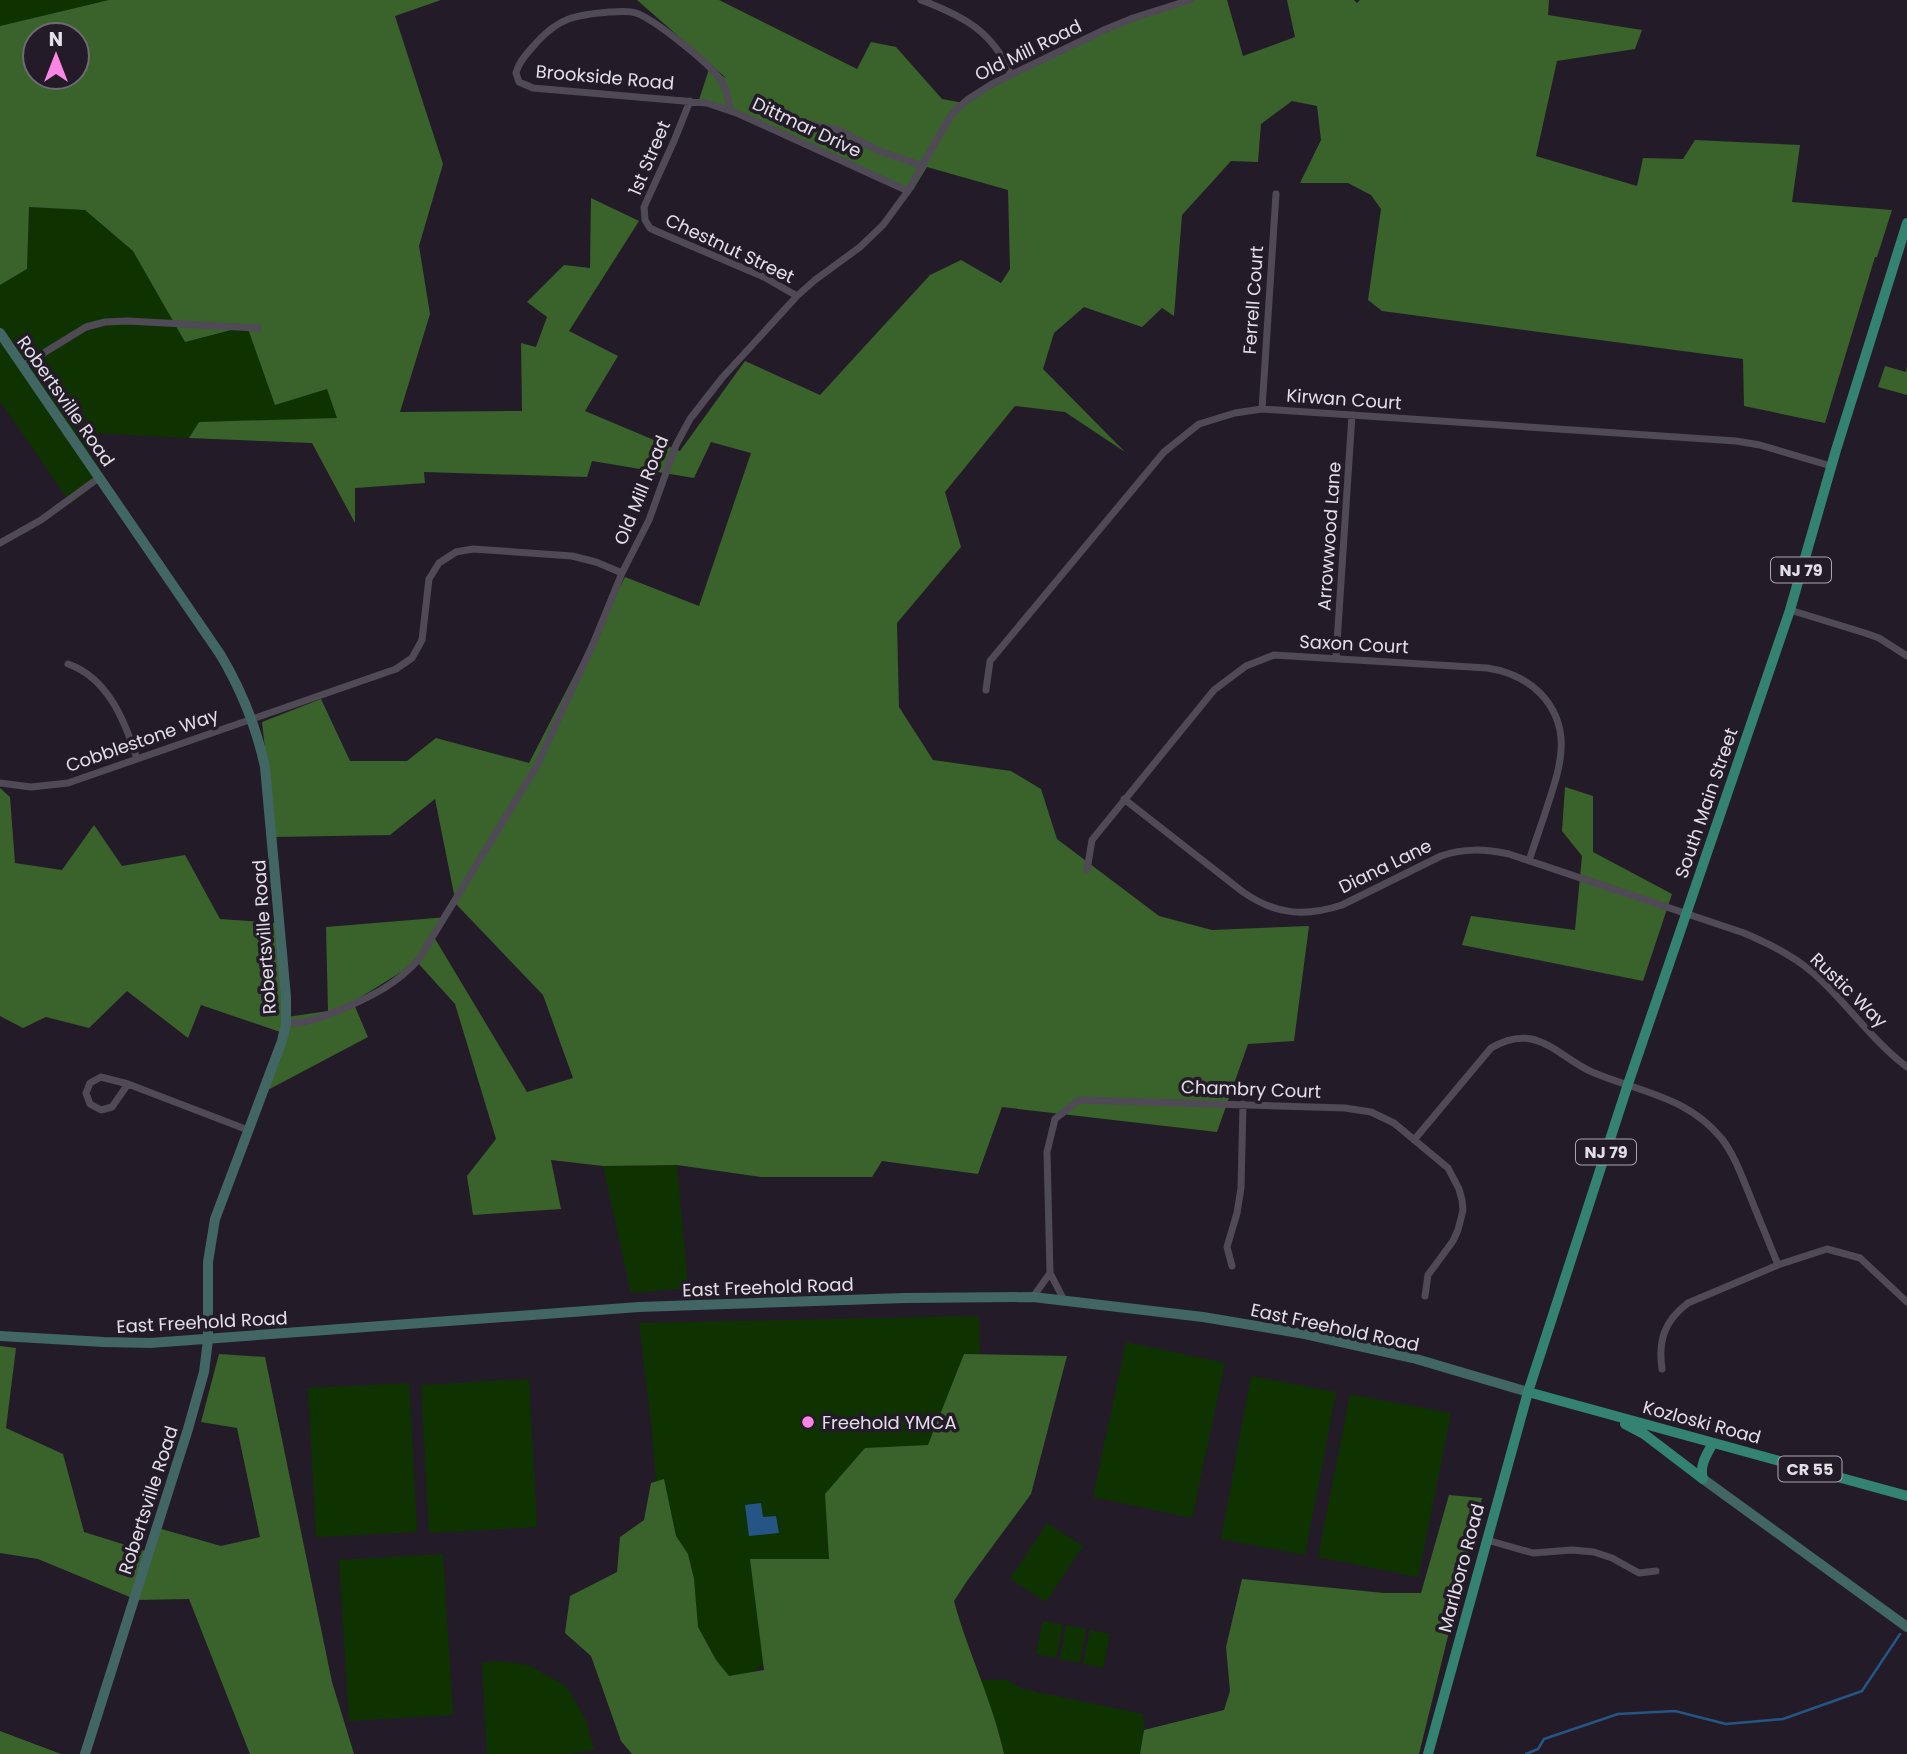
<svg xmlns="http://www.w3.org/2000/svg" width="1907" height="1754" viewBox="0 0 1907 1754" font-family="Poppins,sans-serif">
  <rect width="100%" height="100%" fill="#231c28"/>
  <path fill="#0f3300" d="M0,0H109L0,26Z
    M29,207L85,210L133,251L185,342L247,326L328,389L337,419L199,422L189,438L76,432L105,477L71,504L0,401V285L27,269Z
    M677,1165L688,1288L631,1293L603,1166Z
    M979,1316L983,1501L675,1730L652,1431L639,1323Z
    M1126,1342L1225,1363L1192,1518L1093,1497Z
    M1251,1376L1336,1392L1305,1555L1221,1539Z
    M529,1379L537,1527L429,1533L421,1385Z
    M409,1383L417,1532L316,1537L308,1388Z
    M1350,1394L1451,1413L1418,1577L1318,1557Z
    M1047,1523L1083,1546L1046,1602L1010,1579Z
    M443,1554L453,1715L349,1721L339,1560Z
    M1043,1621L1063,1625L1056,1658L1036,1654Z
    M1066,1625L1086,1629L1080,1663L1060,1659Z
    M1090,1630L1110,1634L1103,1668L1083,1664Z
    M499,1661L528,1665L566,1686L586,1720L594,1750L568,1754H487L482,1663Z
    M980,1680H1006L1023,1689L1143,1714L1144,1730L1140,1754H1004L1000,1736Z"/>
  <path fill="#3a622b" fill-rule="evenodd" d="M109,0H441L395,16L443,164L419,246L430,314L400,412L522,411L521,343L536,347L547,317L527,302L564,265L590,268L591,198L639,221L569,331L618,356L585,411L680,451L745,361L820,395L930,275L961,260L1001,283L1010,269L1008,190L927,167L913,190L699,100L709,69L726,78L637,0H719L857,69L871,42L896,47L942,99L964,103L1082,39L1194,0H1227L1243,56L1295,37L1287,0H1354L1357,3L1360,0H1549L1548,15L1642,30L1635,49L1557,61L1536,156L1637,186L1643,158L1683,159L1695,140L1800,145L1792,202L1892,210L1877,257H1875L1825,423L1744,406L1743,359L1382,311L1368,300L1381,209L1371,195L1348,183H1300L1321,140L1317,106L1292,101L1261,124L1258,162L1231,161L1182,215L1174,316L1162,308L1142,327L1084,307L1054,333L1043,369L1125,452L1065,412L1015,406L945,492L961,547L897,623L899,707L933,760L1011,771L1041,789L1057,839L1159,916L1212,930L1309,926L1294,1041L1248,1044L1217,1132L1002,1107L978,1174L882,1161L872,1177H761L677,1165L603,1166L551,1160L561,1209L473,1215L467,1176L496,1139L455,1004L417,962L353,1002L368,1037L264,1092L286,1034L201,1005L188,1038L127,991L89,1028L46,1017L23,1028L0,1016V788L10,797L15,863L62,870L94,825L122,866L185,855L220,919L276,923L287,1017L328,1011L326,927L448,917L434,937L527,1092L573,1078L543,995L456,904L435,799L390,835L275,837L262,722L321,699L350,761H407L436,738L529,763L625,577L699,606L751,453L711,442L694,478L592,461L587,477L424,472L425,483L355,488V523L312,443L189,438L199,422L337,418L327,389L275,405L247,326L185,342L133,251L85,210L29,207L27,269L0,285V26ZM35,35H77V77H35Z
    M1885,366L1906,372L1907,366V395L1878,387Z
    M1565,787L1593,796V852L1672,894L1643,981L1462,945L1471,916L1575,930L1582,856L1562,831Z
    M0,1346L16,1348L6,1428L63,1454L84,1532L148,1552L158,1528L221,1546L260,1537L237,1428L201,1422L219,1354L265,1357L332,1682L354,1754H250L189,1599L137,1600L38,1559L0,1553Z
    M964,1354L1067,1356L1031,1494L967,1581L954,1601C968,1653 993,1702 1004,1754H632L621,1741L591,1656L565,1633L570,1596L617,1572L620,1537L644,1520L651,1483L664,1479L676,1536L688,1554L694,1579L698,1627L716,1660L729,1676L764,1670L750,1559H829L825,1494L865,1448L928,1445Z
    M1449,1495L1482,1498L1419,1754H1140L1144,1730L1224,1710L1230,1691L1226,1647L1242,1579L1384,1593H1421Z
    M0,1731L61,1754H0Z"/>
  <path fill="#245585" d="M761,1503L763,1517L776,1516L779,1533L749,1536L745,1505Z"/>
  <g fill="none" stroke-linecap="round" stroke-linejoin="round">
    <path stroke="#245585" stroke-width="2.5" d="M1526,1754L1538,1749L1544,1739L1618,1714L1675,1711L1726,1724L1783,1719L1862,1691L1900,1634"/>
    <path stroke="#504956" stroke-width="7" d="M921,0C963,16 993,31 1011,75
      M690,101L674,141L644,207L645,220L650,228L656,231L764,277L797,296
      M730,110C728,99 727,88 720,79C709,63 654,19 636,13C627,10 618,12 609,12C576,15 560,17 537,42C529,51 519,61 516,73L519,82L533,88L707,103L739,114L908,191
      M779,118L839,130L879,151L923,166
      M24,365L86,327L105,322L128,321L258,328
      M1262,409L1276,194
      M0,543L41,520L100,477
      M1790,610L1865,633L1879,638L1907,656
      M1336,658L1352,415
      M68,664C108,678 125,721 137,759
      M986,690L990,661L1164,452L1199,424L1235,413L1262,409L1736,441L1760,445L1831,466
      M0,783L31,787L68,783L396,669L412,658L422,640L429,579L439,563L456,552L473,549L572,556L596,562L622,573
      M1124,799L1243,892C1276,915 1305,917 1342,905L1441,856C1464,848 1485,849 1509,854L1744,933C1772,945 1800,959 1822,981C1851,1009 1875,1043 1907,1067
      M1087,870L1092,840L1214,690L1246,666L1274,655L1487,668C1507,671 1525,678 1540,693C1573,727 1561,765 1548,804C1542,823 1535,842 1529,861
      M286,1024C308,1023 325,1016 345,1008C374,995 398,983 419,959L536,767L593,644L622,573L649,520L676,445L690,419L722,378L797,296L815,280L860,247L883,225L908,191L948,120L955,111L967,100L992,84L1104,30L1133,18L1190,0
      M101,1077L128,1084L112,1107L101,1110L90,1104L86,1093L90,1083Z
      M128,1084L248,1130
      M1414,1140L1491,1048C1503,1041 1516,1036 1531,1039C1552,1043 1571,1063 1592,1072C1639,1092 1687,1096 1722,1139C1735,1156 1742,1177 1750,1196C1759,1219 1769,1242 1778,1265
      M1232,1266L1227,1247L1237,1213L1241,1188L1243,1104
      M1033,1297L1050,1273
      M1064,1300L1050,1273L1047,1152L1055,1119L1079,1100L1345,1108L1371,1112L1394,1123L1448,1168L1459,1189L1462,1200L1463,1210L1458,1230L1453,1241L1428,1275L1425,1296
      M1662,1369C1658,1341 1664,1321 1688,1303L1778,1265L1827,1249L1860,1258L1907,1302
      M1487,1540L1533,1553L1572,1550L1594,1552L1612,1558L1639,1573L1656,1571"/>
    <path stroke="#416663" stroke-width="10" d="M0,333L220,654C241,689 256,726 265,767L286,997V1024L282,1041L215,1219L208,1262V1340L204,1372L188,1429L85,1754
      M0,1336L104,1342L150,1343L639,1307L905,1298L1033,1297L1203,1317L1305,1334L1413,1358L1528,1392
      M1703,1479L1907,1627"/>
    <path stroke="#338370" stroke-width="10" d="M1528,1392L1907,1496
      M1625,1424L1644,1434L1703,1479
      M1703,1479C1699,1465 1707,1454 1713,1443
      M1428,1754L1528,1392L1628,1084L1790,610L1836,450L1907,223"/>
  </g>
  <circle fill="#fc86e3" stroke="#231c28" stroke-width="2.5" cx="808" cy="1422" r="7"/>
  <g text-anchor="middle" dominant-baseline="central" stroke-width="7" stroke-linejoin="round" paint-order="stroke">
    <g fill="#231c28" stroke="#a9a4ae" stroke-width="2">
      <rect x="1771" y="557.5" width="60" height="25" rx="5"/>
      <rect x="1576" y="1139.5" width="60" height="25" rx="5"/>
      <rect x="1778.5" y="1456.5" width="63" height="25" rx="5"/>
    </g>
    <g font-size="16" font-weight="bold" fill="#e3dfe7">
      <text x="1801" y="570">NJ 79</text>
      <text x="1606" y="1152">NJ 79</text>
      <text x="1810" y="1469">CR 55</text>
    </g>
    <g font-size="18" fill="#e3dfe7" stroke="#231c28">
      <text transform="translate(1028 50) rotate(-26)">Old Mill Road</text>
      <text transform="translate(605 77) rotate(5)">Brookside Road</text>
      <text transform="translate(807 127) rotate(25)">Dittmar Drive</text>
      <text transform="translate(649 158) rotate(-67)">1st Street</text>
      <text transform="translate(730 248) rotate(25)">Chestnut Street</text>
      <text transform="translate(1253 300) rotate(-86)">Ferrell Court</text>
      <text transform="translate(1344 399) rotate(4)">Kirwan Court</text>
      <text transform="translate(66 401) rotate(55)">Robertsville Road</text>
      <text transform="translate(641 490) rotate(-68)">Old Mill Road</text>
      <text transform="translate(1329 536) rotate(-86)">Arrowwood Lane</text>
      <text transform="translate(1354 644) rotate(3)">Saxon Court</text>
      <text transform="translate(142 740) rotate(-19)">Cobblestone Way</text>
      <text transform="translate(1706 803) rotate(-71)">South Main Street</text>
      <text transform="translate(1385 866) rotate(-26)">Diana Lane</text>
      <text transform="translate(264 937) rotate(-94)">Robertsville Road</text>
      <text transform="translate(1849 990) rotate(44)">Rustic Way</text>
      <text transform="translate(1251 1089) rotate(2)">Chambry Court</text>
      <text transform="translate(768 1287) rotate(-2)">East Freehold Road</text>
      <text transform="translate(202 1322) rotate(-3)">East Freehold Road</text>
      <text transform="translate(1335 1327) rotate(12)">East Freehold Road</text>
      <text transform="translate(1702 1422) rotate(15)">Kozloski Road</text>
      <text transform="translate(148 1500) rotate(-72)">Robertsville Road</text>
      <text transform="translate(1461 1568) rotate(-75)">Marlboro Road</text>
    </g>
    <g font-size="18" fill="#e3dfe7" stroke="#231c28" text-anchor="start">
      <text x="822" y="1422">Freehold YMCA</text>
    </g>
  </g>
  <g transform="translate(56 56)"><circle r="33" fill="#231c28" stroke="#706a74" stroke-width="2"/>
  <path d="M0-5L12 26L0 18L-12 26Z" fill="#fc86e3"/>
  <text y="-10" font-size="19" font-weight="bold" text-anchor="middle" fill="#e3dfe7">N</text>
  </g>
</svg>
